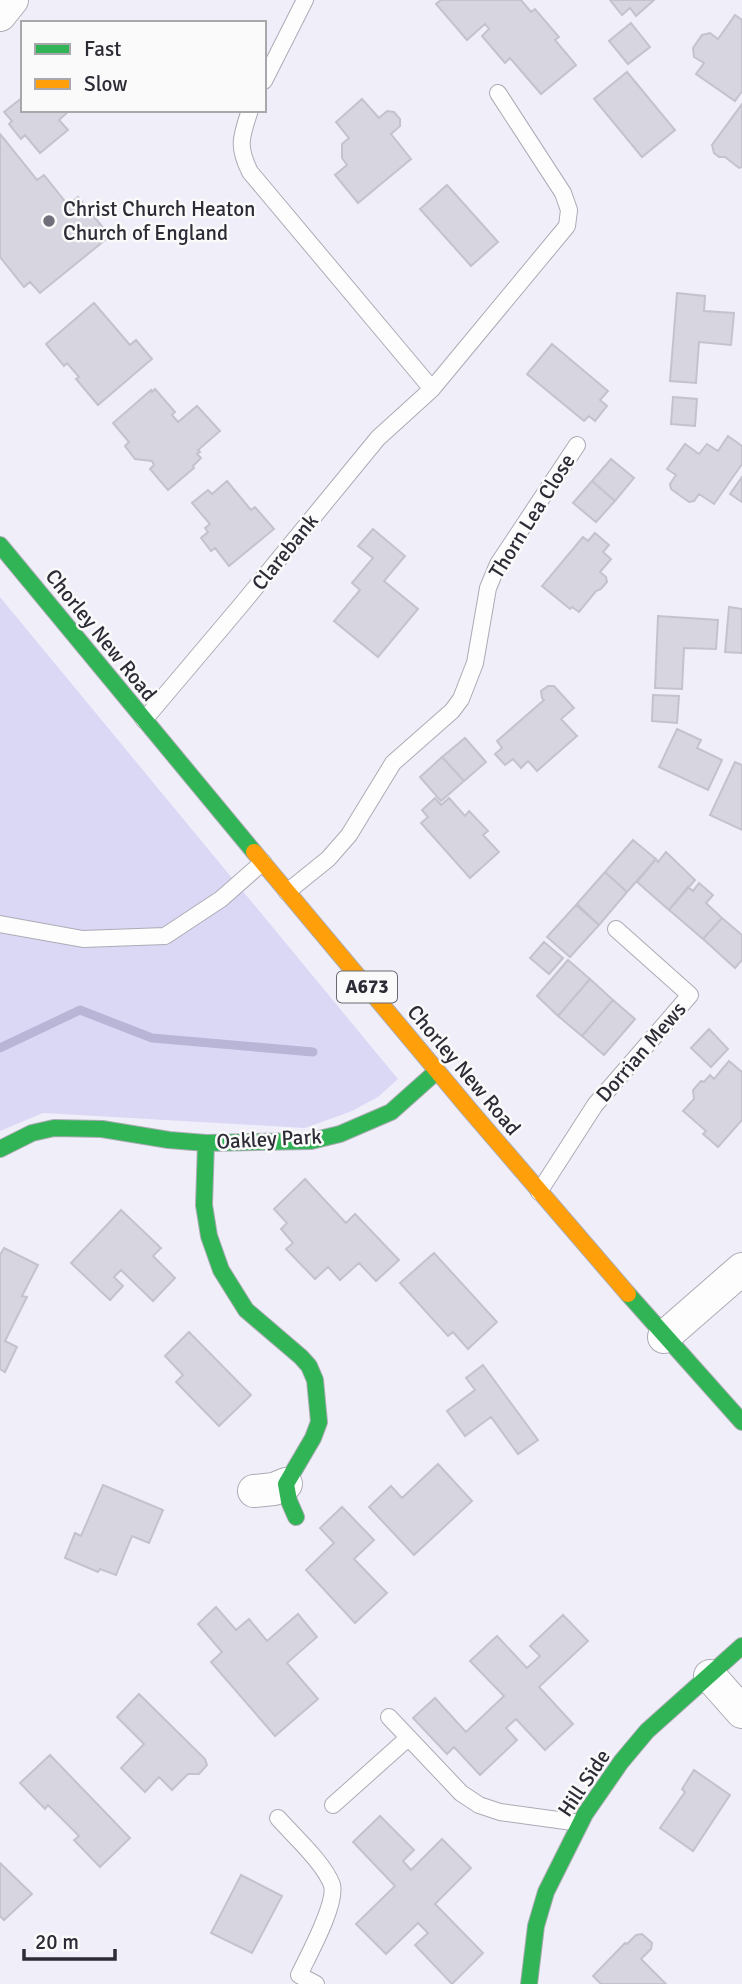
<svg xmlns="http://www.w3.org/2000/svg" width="742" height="1984" viewBox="0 0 742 1984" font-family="Signika,sans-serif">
  <rect width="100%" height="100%" fill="#f0eff9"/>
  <path fill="#dbd8f6" d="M0,597L398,1079L378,1097L352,1111L305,1128L43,1113L0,1131Z"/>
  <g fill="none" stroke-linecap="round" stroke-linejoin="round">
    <path stroke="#b9b5d7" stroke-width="9" d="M0,1048L80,1010L152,1038L313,1052"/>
  </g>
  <path fill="#d6d5e0" stroke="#c4c3cd" stroke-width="2" d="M441,0H521L531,12L535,9L559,37L555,40L576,65L541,94L510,58L505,63L482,36L489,29L485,24L467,40L436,4Z
    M610,0H654L636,16L630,8L622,15Z
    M735,15L742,20V91L735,101L696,74L704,63L694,57L693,48L702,35L710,33L718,39Z
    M631,23L650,47L628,64L609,41Z
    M627,72L675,130L642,157L594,99Z
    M23,97V110H70L59,120L68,130L40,153L25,135L21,139L9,124L12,121L4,112Z
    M362,99L379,118L387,111L394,112L400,119V126L391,134L411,159L358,203L335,175L347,165L342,158V144L349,138L336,122Z
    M742,104V167L739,168L725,157H719L714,153L712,145Z
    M0,134L37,180L44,175L68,205L78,197L110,236L40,293L30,282L24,287L0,257Z
    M447,185L498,242L471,266L420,209Z
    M677,293L705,296L704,311L734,313L731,345L699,342L696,383L670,381Z
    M94,303L130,345L136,340L152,359L98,405L76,379L79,377L67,363L64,366L46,344Z
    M552,344L608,391L600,400L607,406L595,421L589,416L584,421L527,374Z
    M155,389L175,412L172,415L178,422L197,406L220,431L198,450L200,452L197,454L201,458L193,466L194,468L168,490L150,469L154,465L152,461L135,459L125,446L129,442L113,423L151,390L152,392Z
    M673,397L697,399L695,426L671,424Z
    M728,436L742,446V464L714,504L699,494L694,501L689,502L671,489L670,484L676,475L667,469L685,444L699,454L707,444L718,451Z
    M611,459L634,478L615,501L592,481Z
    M742,477V502L730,494Z
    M227,481L251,510L255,507L274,529L229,566L215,548L211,551L201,538L208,532L205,528L210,524L192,503L208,490L212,494Z
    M592,481L615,501L596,522L573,503Z
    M373,529L405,556L384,581L418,609L378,657L334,621L360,590L352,583L373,558L358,546Z
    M595,533L609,545L603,552L611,559L600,572L606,577L607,582L601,589L596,591L579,612L572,607L570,609L542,586L583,537L588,541Z
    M729,607L742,609V653L725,652Z
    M658,616L718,620L716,649L684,648L682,689L655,688Z
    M548,686H554L574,708L561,719L577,736L537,771L528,761L521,768L513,759L505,765L495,754L502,748L497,741L544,700L542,698L541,691Z
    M653,695L679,696L677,723L652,721Z
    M677,729L701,740L697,748L722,760L708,790L659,767Z
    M465,738L486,762L464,781L442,757Z
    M442,757L464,781L441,801L420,777Z
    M735,762L742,765V830L710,815Z
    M435,798L441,805L449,798L465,816L469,811L488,831L483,835L499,852L470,878L421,823L428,817L422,810Z
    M633,840L656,859L627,892L605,872Z
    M666,852L695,880L669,910L637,882L656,859L658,862Z
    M605,872L627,892L599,925L576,905Z
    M699,883L713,895L706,903L722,918L703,939L669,910L688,887L693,891Z
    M577,904L599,925L570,957L547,937Z
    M722,918L742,935V960L735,968L703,939Z
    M544,942L563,958L549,974L530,958Z
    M568,960L590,979L558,1016L537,996Z
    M590,979L613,1000L582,1036L558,1016Z
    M613,1000L635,1019L604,1055L582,1036Z
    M709,1029L728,1049L711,1067L691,1048Z
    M729,1061L742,1072V1120L718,1147L703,1134L706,1131L683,1111L694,1099L693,1090L701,1081L704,1082L710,1075L714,1079Z
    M305,1179L346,1223L355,1214L399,1260L376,1281L359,1263L340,1280L328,1267L315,1279L286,1249L293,1243L281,1229L287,1223L274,1209Z
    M121,1210L161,1248L153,1256L175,1278L153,1301L121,1270L114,1277L123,1286L110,1300L71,1263Z
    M4,1248L38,1265L22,1296L27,1297L5,1341L17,1347L5,1372L0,1369V1255Z
    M434,1253L497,1322L468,1349L453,1332L448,1336L400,1283Z
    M189,1332L251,1395L219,1426L176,1382L183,1375L165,1356Z
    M483,1365L538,1440L518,1454L491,1417L465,1436L447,1411L475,1390L466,1378Z
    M438,1464L472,1501L414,1555L369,1507L391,1486L402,1498Z
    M103,1485L163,1510L149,1543L132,1536L116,1575L100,1569L98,1572L65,1558L75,1533L81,1536Z
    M342,1507L374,1540L354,1559L387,1593L355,1623L306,1570L334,1543L320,1528Z
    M216,1607L236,1630L249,1619L267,1641L298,1614L317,1637L287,1663L318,1699L275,1736L211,1662L222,1652L198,1624Z
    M563,1615L588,1641L539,1687L573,1724L545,1750L516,1719L506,1728L517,1740L480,1775L454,1747L447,1754L413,1718L435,1698L466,1732L504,1696L470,1661L497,1636L527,1668L540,1656L530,1646Z
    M139,1694L205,1759L207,1765L199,1774H188L172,1790L159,1777L145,1792L121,1768L144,1744L117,1717Z
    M50,1755L130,1838L100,1867L74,1840L79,1836L48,1805L45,1809L20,1783Z
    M694,1770L730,1795L693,1851L660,1828L685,1792L682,1789Z
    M380,1816L414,1850L403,1861L411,1870L442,1839L471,1868L435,1904L483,1953L452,1984L415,1945L428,1933L418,1923L386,1954L356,1924L395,1886L353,1842Z
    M0,1863L32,1894L4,1920L0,1916Z
    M241,1875L282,1896L252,1953L211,1933Z
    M642,1934L652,1943L651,1949L641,1959L666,1984H601L593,1976L625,1943L627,1944L636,1935Z"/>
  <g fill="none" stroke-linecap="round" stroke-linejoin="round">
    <defs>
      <path id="lane" d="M264,81L305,0
        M250,110C241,137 237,146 250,172L432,389
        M144,720L242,604L378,438L432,389L567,226L569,210L563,193L498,93
        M287,892L328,859L349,835L393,763L452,711L461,699L475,663L488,588L498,564L577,445
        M0,924L83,939L165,936L221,899L263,862
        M539,1192L595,1105L690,995L616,929
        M389,1717L461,1793L479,1805L500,1812L580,1823
        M333,1805L408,1738
        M278,1818C294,1836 324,1863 332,1885C337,1904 308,1956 299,1975L316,1984"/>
      <path id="street" d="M0,15L12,0
        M664,1337L742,1269
        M254,1491L274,1489L286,1484
        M710,1676L742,1712"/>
      <path id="fast" d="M0,545L254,852
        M206,1143L204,1205L209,1236L221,1270L246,1310L301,1357L309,1366L315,1380L319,1422L313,1438L286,1484L289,1501L296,1517
        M0,1149L32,1133L54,1128L102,1129L169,1140L206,1143L311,1141L340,1134L391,1112L437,1071
        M628,1294L742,1422
        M529,1984L536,1926L546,1892L585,1814L621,1762L647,1731L742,1646"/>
      <path id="slow" d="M254,852L469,1109L628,1294"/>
    </defs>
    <use href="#lane" stroke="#acabb5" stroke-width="18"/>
    <use href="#street" stroke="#acabb5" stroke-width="34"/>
    <use href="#fast" stroke="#acabb5" stroke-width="18"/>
    <use href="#slow" stroke="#acabb5" stroke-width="18"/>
    <use href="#lane" stroke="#fdfdfe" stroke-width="16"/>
    <use href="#street" stroke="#fdfdfe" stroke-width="32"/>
    <use href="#fast" stroke="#30b455" stroke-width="16"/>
    <use href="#slow" stroke="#ff9f0a" stroke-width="16"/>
  </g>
  <circle fill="#71707a" stroke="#fafafa" stroke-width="2.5" cx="49" cy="221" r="7"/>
  <g text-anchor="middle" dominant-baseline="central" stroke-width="5" stroke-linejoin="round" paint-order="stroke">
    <rect fill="#fafafa" stroke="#6a6971" stroke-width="2" x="337" y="971.5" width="60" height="31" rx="5"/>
    <g font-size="19" font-weight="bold" fill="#2c2b36">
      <text x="367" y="987">A673</text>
    </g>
    <g font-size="21" fill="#2c2b36" stroke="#fafafa" text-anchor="start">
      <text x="63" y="209">Christ Church Heaton<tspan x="63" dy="24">Church of England</tspan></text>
    </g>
    <g font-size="21" fill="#2c2b36" stroke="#fafafa">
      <text transform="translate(532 516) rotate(-58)">Thorn Lea Close</text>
      <text transform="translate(285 552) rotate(-51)">Clarebank</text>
      <text transform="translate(101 635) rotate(51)">Chorley New Road</text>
      <text transform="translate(641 1052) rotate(-49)">Dorrian Mews</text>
      <text transform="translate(464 1070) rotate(50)">Chorley New Road</text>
      <text transform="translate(269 1139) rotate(-3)">Oakley Park</text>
      <text transform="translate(584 1783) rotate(-56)">Hill Side</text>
    </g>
  </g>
  <rect x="21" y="21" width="245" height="91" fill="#fafafa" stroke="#a8a7ac" stroke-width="2"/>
  <rect x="35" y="44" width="35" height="10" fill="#30b455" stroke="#a8a7ac" stroke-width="2"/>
  <text x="84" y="56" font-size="21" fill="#2c2b36">Fast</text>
  <rect x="35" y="79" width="35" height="10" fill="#ff9f0a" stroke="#a8a7ac" stroke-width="2"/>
  <text x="84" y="91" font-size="21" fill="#2c2b36">Slow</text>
  <path d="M24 1949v10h91v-10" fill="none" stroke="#2c2b36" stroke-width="3.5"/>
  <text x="35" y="1949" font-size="21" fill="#2c2b36" stroke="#fafafa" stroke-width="5" paint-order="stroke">20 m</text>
</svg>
